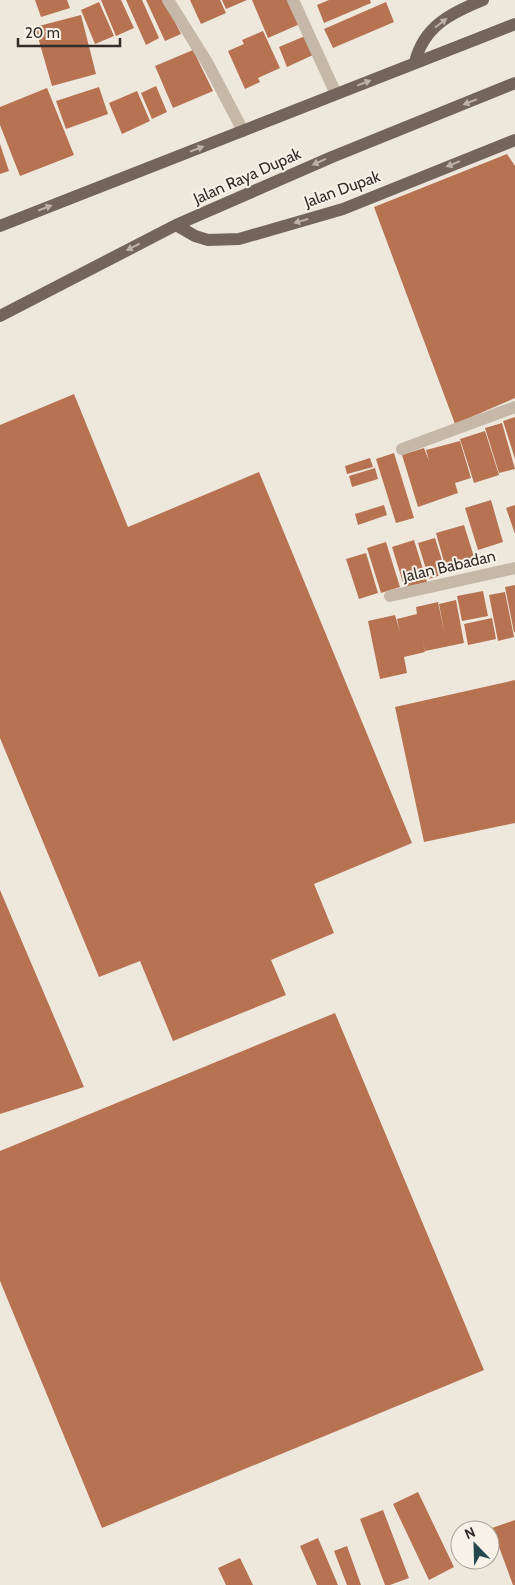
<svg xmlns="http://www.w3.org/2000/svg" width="515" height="1585" viewBox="0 0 515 1585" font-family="Cabin,sans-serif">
  <rect width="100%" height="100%" fill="#eee7dc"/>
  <path fill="#b77252" d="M35,0H67L70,8L41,17Z
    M101,0H121L134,28L116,36Z
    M126,0H142L159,38L146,45Z
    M146,0H164L181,34L165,41Z
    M190,0H220L226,13L201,24Z
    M222,0H247L226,9Z
    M252,0H290L300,24L268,38Z
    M329,0H370L371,3L324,23L317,5Z
    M99,2L114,36L95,44L81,10Z
    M386,2L394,22L333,48L324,29Z
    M81,15L96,74L52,86L35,27Z
    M263,31L280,68L258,78L260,82L245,89L228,51L244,44L242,40Z
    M305,36L313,55L287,67L279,47Z
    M193,50L213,91L173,108L155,66Z
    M156,86L167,112L152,119L141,93Z
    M99,87L108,114L66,129L56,101Z
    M47,88L74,155L20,176L0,125V107Z
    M137,91L150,121L122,134L109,103Z
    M0,144L9,171L0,174Z
    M507,154L515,166V398L455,424L374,207Z
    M74,394L128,527L259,472L412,843L314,884L334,933L271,960L286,995L173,1041L140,961L99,977L0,738V425Z
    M515,417V459L503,421Z
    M502,423L515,469L499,473L485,428Z
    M485,431L499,475L474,483L460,439Z
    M460,441L471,478L455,483L458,493L418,507L402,455L424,448L429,461L426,450Z
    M394,453L414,518L396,523L376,459Z
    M370,458L373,467L347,474L345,466Z
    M375,468L378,479L352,487L349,476Z
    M491,500L503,542L478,550L465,508Z
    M384,505L387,515L358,525L355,514Z
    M515,505V534L506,508Z
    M464,525L475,560L446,569L436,533Z
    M435,538L446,573L429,579L418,543Z
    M414,540L427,582L405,589L392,547Z
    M386,542L400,587L381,593L367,548Z
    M366,553L378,593L359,599L346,559Z
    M515,585V632H514L505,587Z
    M483,591L488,616L462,621L457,596Z
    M505,592L514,637L498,641L489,595Z
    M456,600L464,643L425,651L422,638L425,652L404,657L407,673L380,679L368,621L395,615L400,632L397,619L417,614L416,607L438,602L445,636L439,604Z
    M492,618L496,639L468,645L464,624Z
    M515,680V823L424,842L395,707Z
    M0,890L84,1087L0,1114Z
    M335,1013L484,1370L102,1528L0,1281V1151Z
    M418,1492L454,1567L429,1580L393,1504Z
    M383,1510L409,1578L390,1585H385L360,1519Z
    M515,1520V1585H513L492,1528Z
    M318,1538L338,1585H317L300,1546Z
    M347,1546L361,1585H347L334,1551Z
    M240,1558L253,1585H226L218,1568Z"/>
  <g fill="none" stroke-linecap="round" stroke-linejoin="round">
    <path stroke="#c5b8a9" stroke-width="12" d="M168,0L208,64L243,131
      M293,0L336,94
      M402,449L515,407
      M390,596L515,568"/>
    <path stroke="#73655b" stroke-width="12" d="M415,62C424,26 451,13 483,0
      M176,225L195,236L208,240L239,239L343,209L515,140
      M0,226L515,24
      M0,316L176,225L332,157L515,83"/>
  </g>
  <defs><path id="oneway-solid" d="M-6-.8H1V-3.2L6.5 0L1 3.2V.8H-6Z" transform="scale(1.25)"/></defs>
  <g fill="#bcb2a9">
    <use href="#oneway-solid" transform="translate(441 23) rotate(-37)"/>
    <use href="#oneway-solid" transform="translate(364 83) rotate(-21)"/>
    <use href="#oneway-solid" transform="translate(470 102) rotate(158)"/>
    <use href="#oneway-solid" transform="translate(197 149) rotate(-21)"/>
    <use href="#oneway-solid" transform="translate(319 162) rotate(156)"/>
    <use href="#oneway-solid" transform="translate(453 164) rotate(158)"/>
    <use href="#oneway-solid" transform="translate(45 208) rotate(-21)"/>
    <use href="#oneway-solid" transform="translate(301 221) rotate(164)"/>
    <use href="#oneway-solid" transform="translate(133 247) rotate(153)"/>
  </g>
  <g text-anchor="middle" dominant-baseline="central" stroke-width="4" stroke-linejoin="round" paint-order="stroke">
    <g font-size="16" fill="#332c28" stroke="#f7f1e8">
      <text transform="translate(247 176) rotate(-24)">Jalan Raya Dupak</text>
      <text transform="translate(342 189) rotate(-20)">Jalan Dupak</text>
      <text transform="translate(449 566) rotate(-13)">Jalan Babadan</text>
    </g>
  </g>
  <g transform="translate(475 1545) rotate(337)"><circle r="24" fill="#f7f1e8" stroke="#a9a29b"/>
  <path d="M0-4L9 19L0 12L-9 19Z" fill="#23494f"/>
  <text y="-8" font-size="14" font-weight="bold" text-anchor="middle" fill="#332c28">N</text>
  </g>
  <path d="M18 38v8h102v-8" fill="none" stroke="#332c28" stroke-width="2.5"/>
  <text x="25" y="38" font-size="15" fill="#332c28" stroke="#f7f1e8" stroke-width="4" paint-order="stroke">20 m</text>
</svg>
